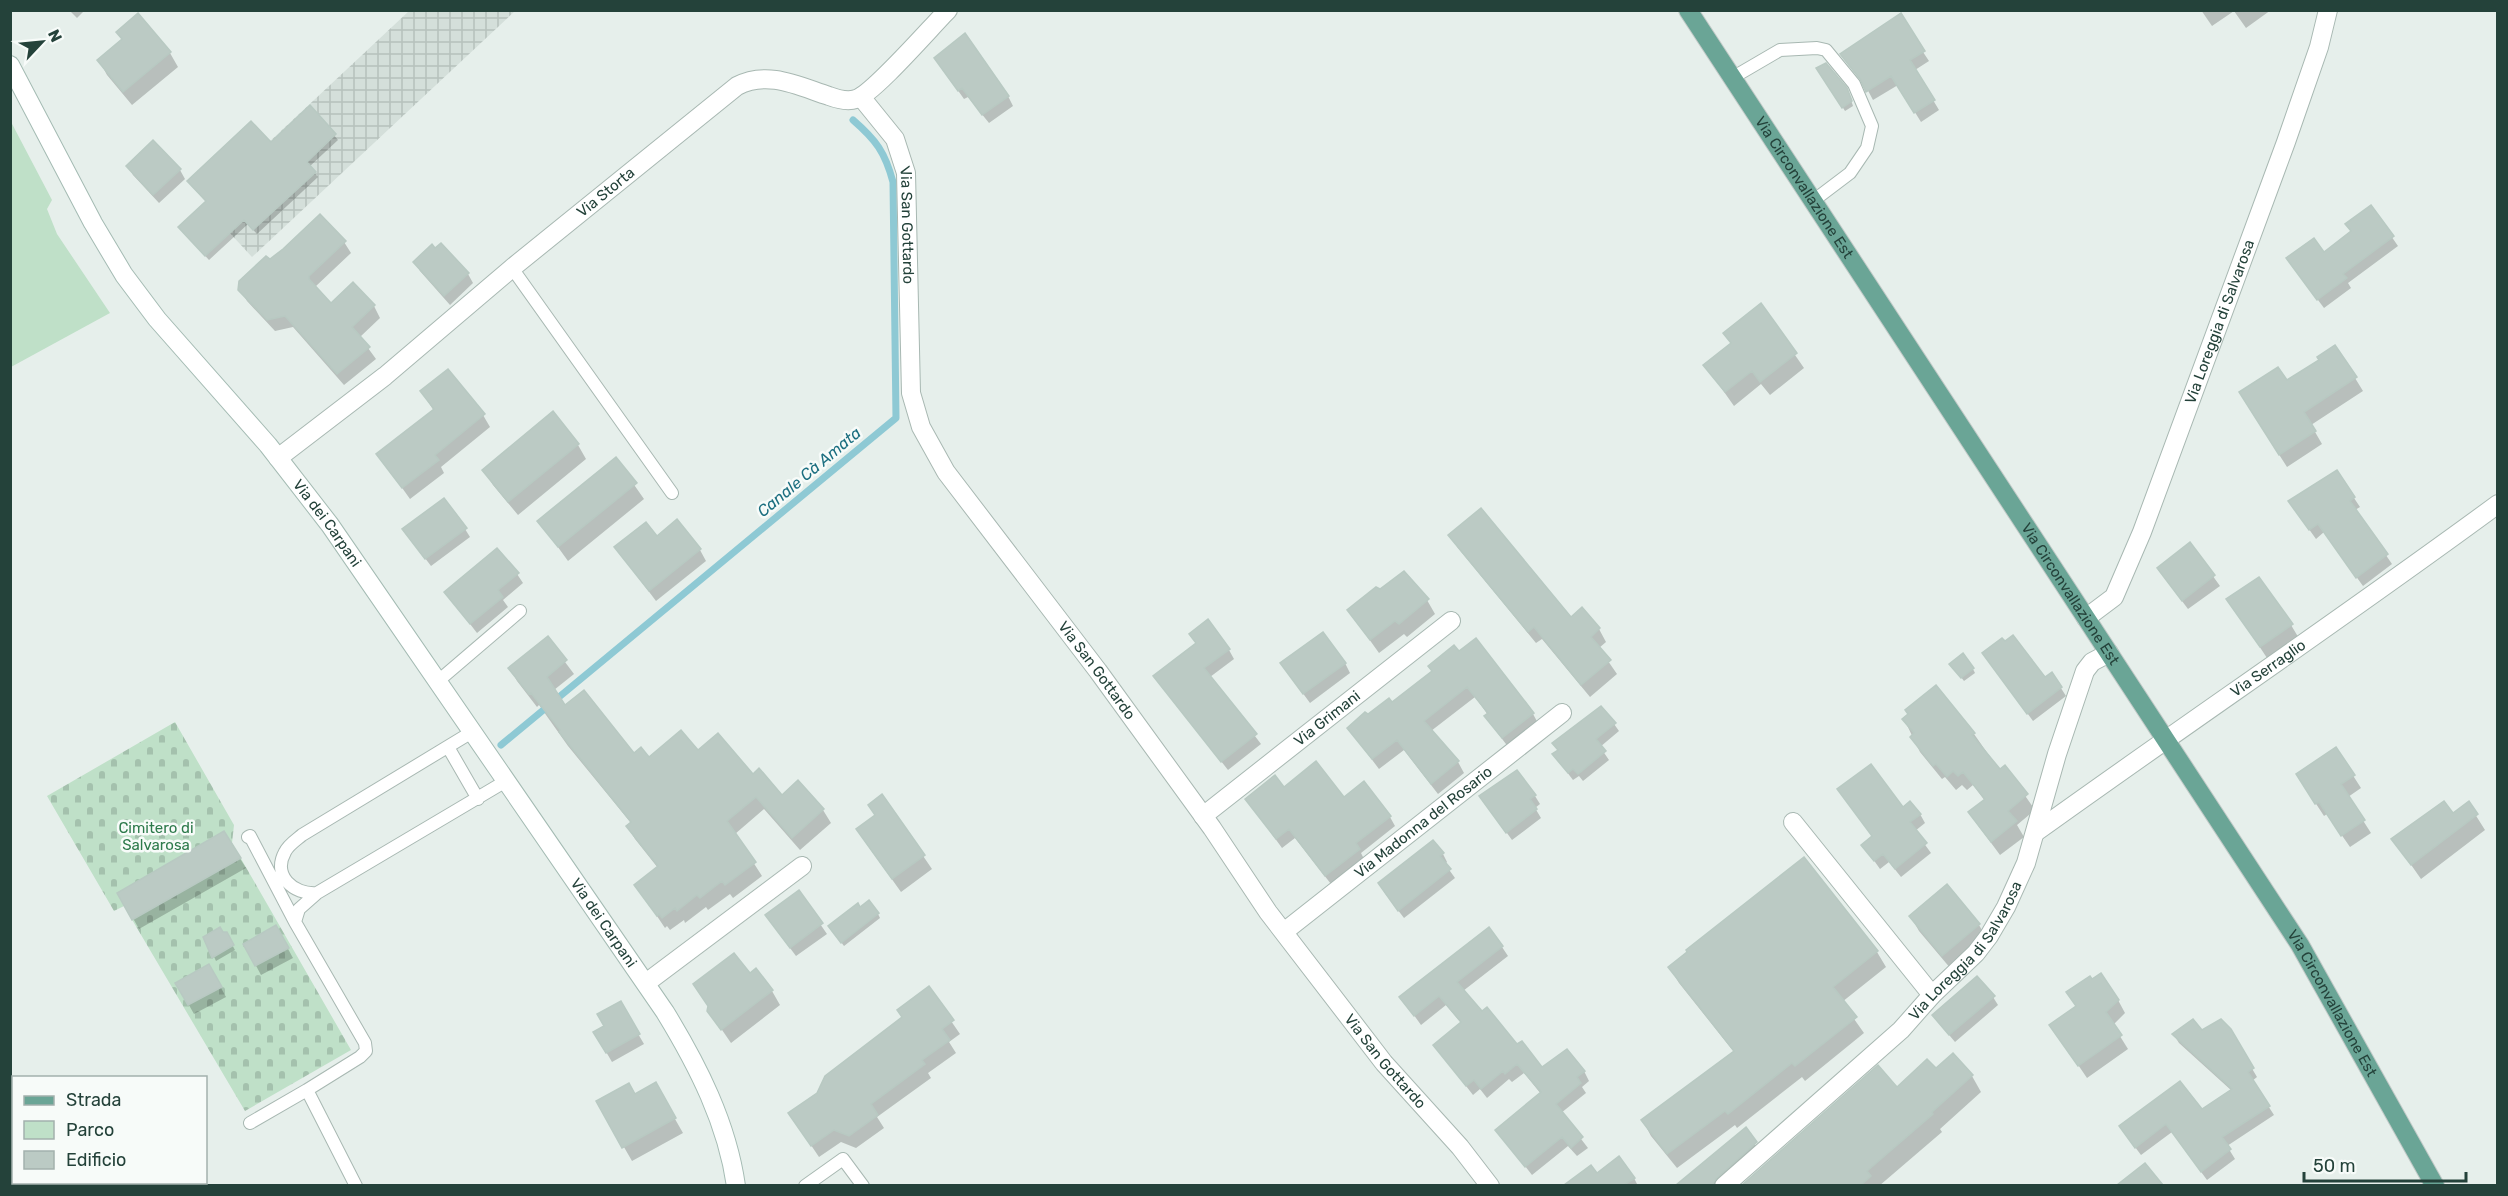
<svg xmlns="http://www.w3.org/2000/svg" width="2508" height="1196" viewBox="0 0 2508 1196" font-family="Rubik,sans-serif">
  <defs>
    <pattern id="industrial-grid" width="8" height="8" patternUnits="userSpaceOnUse" patternTransform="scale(1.5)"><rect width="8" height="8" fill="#d4dfda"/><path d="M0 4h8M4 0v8" fill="none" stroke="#b6c1bc"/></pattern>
    <pattern id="cemetery-stones" width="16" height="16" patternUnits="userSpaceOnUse" patternTransform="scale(1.5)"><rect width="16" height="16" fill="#bfe0c8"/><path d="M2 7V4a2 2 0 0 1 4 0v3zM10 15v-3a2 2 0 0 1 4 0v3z" fill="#a4c1ad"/></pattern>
  </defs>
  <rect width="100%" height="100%" fill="#e6efeb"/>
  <path fill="url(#industrial-grid)" d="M409,11H515L252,257L203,204Z"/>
  <path fill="url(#cemetery-stones)" d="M175,722L234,825L232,843L351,1050L245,1111L124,906L114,911L47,796Z"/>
  <path fill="#bfe0c8" d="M10,120L52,200L47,209L57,234L110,313L11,367Z"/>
  <path fill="#0003" d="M69,10H85L77,18Z
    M2201,10H2271L2246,28L2234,11L2212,26Z
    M117,32L170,53L178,67L132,105L107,75L99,60L123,41Z
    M1923,52L1929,61L1915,70L1939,110L1921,122L1898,85L1873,100L1865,85L1842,54Z
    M942,68L1008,96L1013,106L989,123L968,97L964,99Z
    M1819,69L1849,94L1853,106L1845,111Z
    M310,107L338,140L309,167L318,177L257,234L248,224L209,260L180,228L207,203L188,182L271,144Z
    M128,166L180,170L185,179L159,203L133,175Z
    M2371,207L2398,246L2348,283L2351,288L2324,308L2294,268L2324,254L2351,232L2347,224Z
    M344,242L351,253L315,287L331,305L353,284L374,306L380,318L360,337L376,359L344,385L293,327L275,331L247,301L240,289L270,261Z
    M415,262L468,274L473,283L450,305L420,271Z
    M1761,306L1804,368L1770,395L1761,384L1734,406L1705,365L1732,344L1725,333Z
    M2355,378L2363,391L2311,425L2322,444L2287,467L2248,406L2286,382Z
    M422,392L483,415L490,427L441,467L444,473L410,499L378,454L434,411Z
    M578,445L586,459L518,515L493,485L484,470Z
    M616,459L644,499L568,561L539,521Z
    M2354,498L2360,507L2355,510L2392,564L2363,586L2324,532L2316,539L2296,511Z
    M465,529L470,537L431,566L409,537Z
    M1450,536L1571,619L1599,629L1606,642L1599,648L1617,674L1590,697L1542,639L1536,643L1458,548Z
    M656,538L700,550L706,561L656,601L616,548Z
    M2190,544L2220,586L2188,609L2164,577Z
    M517,574L523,583L503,600L508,607L477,633L446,593Z
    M2228,599L2291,625L2300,640L2269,661Z
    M1427,600L1435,614L1407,637L1404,634L1379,653L1349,611Z
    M1191,634L1229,650L1234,659L1210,677L1261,744L1228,770L1155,677L1196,644Z
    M547,638L574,674L554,690L564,707L634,755L649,759L698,752L752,776L782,797L798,782L823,810L831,823L800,850L764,809L735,834L762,876L733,898L730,894L708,910L706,907L685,923L684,920L670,930L667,926L665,928L636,885L658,868L635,839L627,826L631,823L568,746L539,705L537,707L517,681L510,668Z
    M1984,654L2045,679L2052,674L2066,696L2033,721Z
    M1345,663L1350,673L1310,703L1288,673Z
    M1954,668L1973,669L1975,673L1964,681Z
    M1433,672L1533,714L1539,725L1509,748L1493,727L1486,716L1488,715L1475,697L1431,731L1458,762L1464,773L1438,794L1404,750L1379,769L1348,728L1391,704Z
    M1936,687L1974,734L2000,771L2005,767L2035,810L2017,825L2024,837L2000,855L1969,813L1985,801L1973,785L1967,790L1962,785L1956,790L1945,777L1942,779L1920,752L1904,719Z
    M1614,724L1619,731L1600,747L1609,760L1583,781L1579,776L1573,780L1554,755L1558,751L1554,743Z
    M2336,749L2361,788L2348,797L2371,833L2350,847L2327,814L2324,816L2305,787Z
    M1284,789L1343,799L1390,817L1395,826L1361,853L1364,859L1331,884L1295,838L1282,848L1247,800Z
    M1839,790L1920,814L1925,823L1915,831L1931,853L1901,877L1889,862L1880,869L1863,845L1873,837Z
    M882,796L932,869L901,892L866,843Z
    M1535,796L1540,804L1535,808L1541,818L1512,840L1481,797Z
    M2468,803L2485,830L2421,879L2393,839L2453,815Z
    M224,833L246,868L139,929L119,893Z
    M1443,854L1447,862L1445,864L1455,878L1404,918L1384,892Z
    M1804,859L1877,952L1886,967L1842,1002L1864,1033L1805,1081L1802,1077L1737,1128L1735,1125L1677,1168L1651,1136L1643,1121L1734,1052L1679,983L1670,968Z
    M798,892L827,934L796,956L772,924Z
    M860,909L878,914L880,918L844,946L832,930Z
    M1911,917L1979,925L1987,939L1951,969L1919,931Z
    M276,927L293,958L261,975L245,945Z
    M226,934L235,950L216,961L205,938Z
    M1502,947L1508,956L1463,991L1481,1014L1542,1069L1584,1071L1589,1081L1582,1087L1586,1093L1561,1113L1588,1148L1577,1156L1568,1146L1532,1175L1497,1130L1541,1094L1524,1073L1512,1082L1509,1079L1487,1098L1480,1089L1473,1095L1435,1046L1462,1024L1446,1005L1421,1025L1401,997Z
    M209,966L226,997L194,1014L177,984Z
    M750,975L772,991L780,1005L731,1043L709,1011Z
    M929,989L960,1034L949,1042L956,1053L928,1073L931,1078L877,1117L884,1128L856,1148L841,1142L819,1157L790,1114L818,1094L904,1018Z
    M1993,997L1998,1005L1955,1042L1939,1023Z
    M2118,1000L2125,1013L2113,1025L2128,1049L2087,1078L2051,1025Z
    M620,1003L644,1044L612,1062L595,1033L606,1027Z
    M2229,1030L2257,1077L2252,1081L2274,1115L2227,1146L2235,1159L2207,1180L2172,1132L2141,1155L2126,1135L2201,1111L2232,1091L2179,1043L2174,1035Z
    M1878,1067L1896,1089L1936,1070L1972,1076L1981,1092L1940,1129L1942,1132L1879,1186H1742Z
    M655,1084L683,1133L632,1161L598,1102L635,1095Z
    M1745,1129L1765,1160L1738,1186H1678Z
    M2145,1165L2161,1186H2119Z
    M1591,1167L1596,1175L1634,1178L1638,1186H1566Z"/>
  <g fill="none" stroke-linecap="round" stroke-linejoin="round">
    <path stroke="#8ec9d4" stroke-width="7" d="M501,745L896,418L893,182C885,152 876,140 853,120"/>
  </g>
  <path fill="#bbcac4" stroke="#b8c9c2" stroke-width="1.5" d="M138,13L171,52L123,92L97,60L122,39L116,32Z
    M1901,13L1925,51L1910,60L1935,100L1914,113L1891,76L1866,92L1860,79L1840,54Z
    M965,33L1009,96L982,115L962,88L958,91L934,58Z
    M1826,63L1847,88L1852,101L1842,108L1816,68Z
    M310,105L336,134L307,162L316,172L253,230L244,220L205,256L178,227L206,201L187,181L251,121L271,142Z
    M153,140L181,169L153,195L126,166Z
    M2371,205L2394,236L2343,274L2347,278L2317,300L2286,258L2314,238L2324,252L2351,231L2345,224Z
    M320,214L346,241L309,276V279L331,303L353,282L375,305L352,327L370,347L337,374L285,316L267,320L238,290L239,281L266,256L270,259L283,249Z
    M441,243L469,273L444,296L413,262L432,244L435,248Z
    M1761,303L1797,353L1760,382L1752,371L1725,392L1703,365L1731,343L1723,333Z
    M2335,345L2357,377L2304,412L2316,431L2279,455L2239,392L2278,367L2287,380L2319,360L2317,357Z
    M448,369L485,414L435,455L439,460L402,488L376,454L434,409L420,391Z
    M553,411L579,444L508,502L482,470Z
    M616,457L637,483L558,547L537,521Z
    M2337,470L2355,497L2350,501L2388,554L2356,578L2318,524L2309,530L2288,501Z
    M444,498L467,528L425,559L402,529Z
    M1481,508L1571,617L1582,607L1600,628L1591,637L1611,660L1581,685L1534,627L1528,632L1448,535Z
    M677,519L701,549L649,591L614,547L646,522L657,536Z
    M2190,542L2215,575L2182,601L2157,568Z
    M497,548L519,573L498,590L503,597L470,624L444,592Z
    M1404,571L1429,599L1399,624L1395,621L1370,640L1347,610L1376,587L1380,589Z
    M2259,577L2293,624L2260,647L2226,599Z
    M1208,619L1230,649L1204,668L1257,734L1221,762L1153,676L1196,643L1189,634Z
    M1323,632L1346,663L1303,694L1280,663Z
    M2013,635L2045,677L2052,672L2062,687L2027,714L1982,653L2002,638L2005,641Z
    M548,636L567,660L547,677L565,705L584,690L634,753L641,747L649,757L681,730L698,750L718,733L753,774L759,768L782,795L798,780L824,809L792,838L756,797L727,821L756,862L725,885L722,881L700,898L697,895L677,911L675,908L662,918L659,914L657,916L634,885L658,866L626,826L631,822L559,732L560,730L531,693L529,694L508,668Z
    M1476,638L1534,713L1502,738L1484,716L1488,713L1467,687L1424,721L1459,761L1431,784L1397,740L1372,759L1347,728L1365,712L1368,714L1389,698L1392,702L1432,671L1428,666L1454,645L1459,651Z
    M1963,653L1974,668L1961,678L1949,664Z
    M1936,685L1975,733L1972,735L2000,769L2005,765L2028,794L2008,811L2017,821L1991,842L1968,812L1985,799L1963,772L1958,776L1953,771L1947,777L1936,764L1933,766L1910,737L1914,733L1902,719L1908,714L1905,710Z
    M1601,706L1616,723L1596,739L1606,751L1578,774L1573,769L1568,773L1552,754L1558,750L1552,743Z
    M2336,747L2355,775L2341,784L2365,820L2341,836L2319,802L2315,804L2296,774Z
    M1316,761L1344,797L1364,781L1391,816L1356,843L1360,849L1325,876L1289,829L1276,839L1245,799L1275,775L1284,787Z
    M1871,764L1903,807L1910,801L1921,814L1910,822L1927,843L1895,869L1883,854L1874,861L1861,845L1872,836L1837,789Z
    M1517,770L1536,795L1530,799L1537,809L1506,833L1479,796Z
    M882,794L925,855L892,879L856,829L875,815L868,805Z
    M2444,801L2453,813L2469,801L2478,814L2411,865L2391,839Z
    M224,831L241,858L132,920L117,893Z
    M1433,840L1444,853L1440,856L1451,869L1398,911L1378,883Z
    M1804,857L1878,951L1833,987L1857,1017L1795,1066L1792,1063L1728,1114L1725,1111L1667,1154L1641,1120L1734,1051L1668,967L1687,952L1686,950Z
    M1947,884L1980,924L1942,956L1909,916Z
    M799,890L823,923L790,948L765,915Z
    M869,900L879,913L841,943L828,926L858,903L860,907Z
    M276,925L289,948L255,966L243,944Z
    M220,927L223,932H227L234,945L212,958L203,937Z
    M1489,927L1503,946L1457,982L1482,1011L1487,1007L1517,1044L1522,1041L1542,1067L1567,1049L1585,1071L1577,1077L1581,1083L1556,1104L1583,1137L1571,1148L1562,1137L1525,1167L1495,1130L1541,1092L1517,1064L1505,1074L1503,1071L1481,1089L1474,1080L1466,1086L1433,1045L1461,1022L1439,996L1414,1016L1399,997Z
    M734,953L750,973L756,968L773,990L721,1030L707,1011L708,1006L693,984Z
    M209,964L222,987L188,1005L175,983Z
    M2101,973L2119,1000L2106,1012L2122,1035L2078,1066L2049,1025L2076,1006L2066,992L2090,976L2092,979Z
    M1977,976L1995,996L1949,1035L1932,1015Z
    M929,986L954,1020L942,1029L950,1040L922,1060L925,1064L871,1104L878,1115L849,1136L834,1130L811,1146L788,1113L817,1093L825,1076L902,1017L897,1010Z
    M621,1001L640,1034L606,1053L593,1032L604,1026L597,1014Z
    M2193,1019L2202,1030L2221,1019L2231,1029L2254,1068L2248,1072L2270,1106L2222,1137L2231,1149L2201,1172L2166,1124L2135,1148L2119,1126L2180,1081L2202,1109L2232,1089L2172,1034Z
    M1953,1053L1973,1075L1932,1112L1933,1114L1867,1171L1871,1176L1861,1185H1742L1878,1065L1897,1087L1927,1059L1936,1068Z
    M656,1082L676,1118L622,1148L596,1101L629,1083L635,1094Z
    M1746,1127L1757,1142L1717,1178L1713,1185H1676Z
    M1619,1156L1635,1178L1624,1185H1564L1591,1165L1597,1173Z
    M2145,1163L2163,1185H2117Z"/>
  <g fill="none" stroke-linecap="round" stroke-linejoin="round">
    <defs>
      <path id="lane" d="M1732,78L1780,50L1817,48L1826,50L1854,84L1872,126L1867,148L1850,173L1813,201
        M512,268L672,493
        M437,682L520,611
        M472,732L302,835C296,840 288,845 285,852C272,875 293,895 317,893L506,781
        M448,747L478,799
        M248,837L250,836L295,922
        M316,894L299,909L295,922L365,1043L366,1051L360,1057L307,1090L356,1186
        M250,1123L307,1090
        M805,1186L843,1159L863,1186"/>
      <g id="street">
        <path id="s1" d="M861,97L895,139L906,173L911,393L921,427L946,472L1098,671L1212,828L1268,912L1384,1063L1460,1147L1490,1186"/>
        <path id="s2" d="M278,458L385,376L512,268L737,86C768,70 798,86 829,96C837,99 847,102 856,99C873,94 931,27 948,10"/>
        <path id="s3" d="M2086,618L2114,597L2142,532L2286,142L2319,47L2328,10"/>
        <path id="s4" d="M1203,816L1451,621"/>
        <path d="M1793,822L1932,995"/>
        <path id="s5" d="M2036,832C2189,722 2346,616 2498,504"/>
        <path id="s6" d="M1285,931L1562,713"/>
        <path d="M646,983L802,866"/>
        <path id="s7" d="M1724,1186L1901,1030L1932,995L1976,953L1989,936L2006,907L2026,863L2057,754L2085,671L2092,662L2109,653"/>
      </g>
      <g id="secondary">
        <path id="s8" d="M10,65L93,223L124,275L157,319L268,445L330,525L665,1012C698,1066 727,1123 736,1186"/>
      </g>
      <g id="primary">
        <path id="s9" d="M1688,10L2300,945L2435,1186"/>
      </g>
    </defs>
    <use href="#lane" stroke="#a8b8b2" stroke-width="14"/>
    <use href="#street" stroke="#a8b8b2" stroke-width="20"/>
    <use href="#secondary" stroke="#a4bbb3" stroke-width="20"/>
    <use href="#primary" stroke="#c2cac8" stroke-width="20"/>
    <use href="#lane" stroke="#fff" stroke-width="12"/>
    <use href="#street" stroke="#fff" stroke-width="18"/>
    <use href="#secondary" stroke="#fff" stroke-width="18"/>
    <use href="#primary" stroke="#6aa596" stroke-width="18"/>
  </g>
  <g text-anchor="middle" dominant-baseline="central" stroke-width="5" stroke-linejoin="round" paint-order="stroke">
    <g font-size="15" fill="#24423a" stroke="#f7fbf9">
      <text stroke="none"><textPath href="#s9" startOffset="212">Via Circonvallazione Est</textPath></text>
      <text stroke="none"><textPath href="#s2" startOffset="422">Via Storta</textPath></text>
      <text stroke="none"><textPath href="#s1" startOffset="142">Via San Gottardo</textPath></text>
      <text stroke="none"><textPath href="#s3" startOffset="330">Via Loreggia di Salvarosa</textPath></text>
      <text stroke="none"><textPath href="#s8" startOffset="560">Via dei Carpani</textPath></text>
      <text stroke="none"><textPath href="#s9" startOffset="698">Via Circonvallazione Est</textPath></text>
      <text stroke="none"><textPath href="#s5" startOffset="284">Via Serraglio</textPath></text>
      <text stroke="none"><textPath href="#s1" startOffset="646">Via San Gottardo</textPath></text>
      <text stroke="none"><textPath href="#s4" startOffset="158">Via Grimani</textPath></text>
      <text stroke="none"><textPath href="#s6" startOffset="176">Via Madonna del Rosario</textPath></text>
      <text stroke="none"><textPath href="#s8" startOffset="1046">Via dei Carpani</textPath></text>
      <text stroke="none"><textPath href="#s7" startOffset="339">Via Loreggia di Salvarosa</textPath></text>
      <text stroke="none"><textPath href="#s9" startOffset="1184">Via Circonvallazione Est</textPath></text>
      <text stroke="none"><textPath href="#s1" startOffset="1132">Via San Gottardo</textPath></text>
    </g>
    <g font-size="15" fill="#2d7a4b" stroke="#f7fbf9">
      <text x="156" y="828">Cimitero di<tspan x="156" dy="17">Salvarosa</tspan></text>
    </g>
    <g font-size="16" font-style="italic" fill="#1c6f80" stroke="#f7fbf9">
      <text transform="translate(809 472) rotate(-40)">Canale Cà Amata</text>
    </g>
  </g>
  <rect width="2508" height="1196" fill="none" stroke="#24423a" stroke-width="24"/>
  <rect x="12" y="1076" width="195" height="108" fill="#f7fbf9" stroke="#a3b1ad" stroke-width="1.5"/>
  <rect x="24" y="1096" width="30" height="9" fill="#6aa596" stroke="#a3b1ad" stroke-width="1.5"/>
  <text x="66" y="1106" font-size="18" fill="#24423a">Strada</text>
  <rect x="24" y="1121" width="30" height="18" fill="#bfe0c8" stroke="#a3b1ad" stroke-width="1.5"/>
  <text x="66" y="1136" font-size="18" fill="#24423a">Parco</text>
  <rect x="24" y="1151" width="30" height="18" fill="#bbcac4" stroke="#a3b1ad" stroke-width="1.5"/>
  <text x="66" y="1166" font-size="18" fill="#24423a">Edificio</text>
  <g transform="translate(42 42) rotate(64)" stroke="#f7fbf9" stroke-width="4.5" paint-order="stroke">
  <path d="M0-4.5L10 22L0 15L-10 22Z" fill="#24423a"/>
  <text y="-9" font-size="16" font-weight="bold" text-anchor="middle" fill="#24423a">N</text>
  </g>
  <path d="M2304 1172v9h162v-9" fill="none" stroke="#24423a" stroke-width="3"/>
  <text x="2313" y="1172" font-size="18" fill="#24423a" stroke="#f7fbf9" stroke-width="4.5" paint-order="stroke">50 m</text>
</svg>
